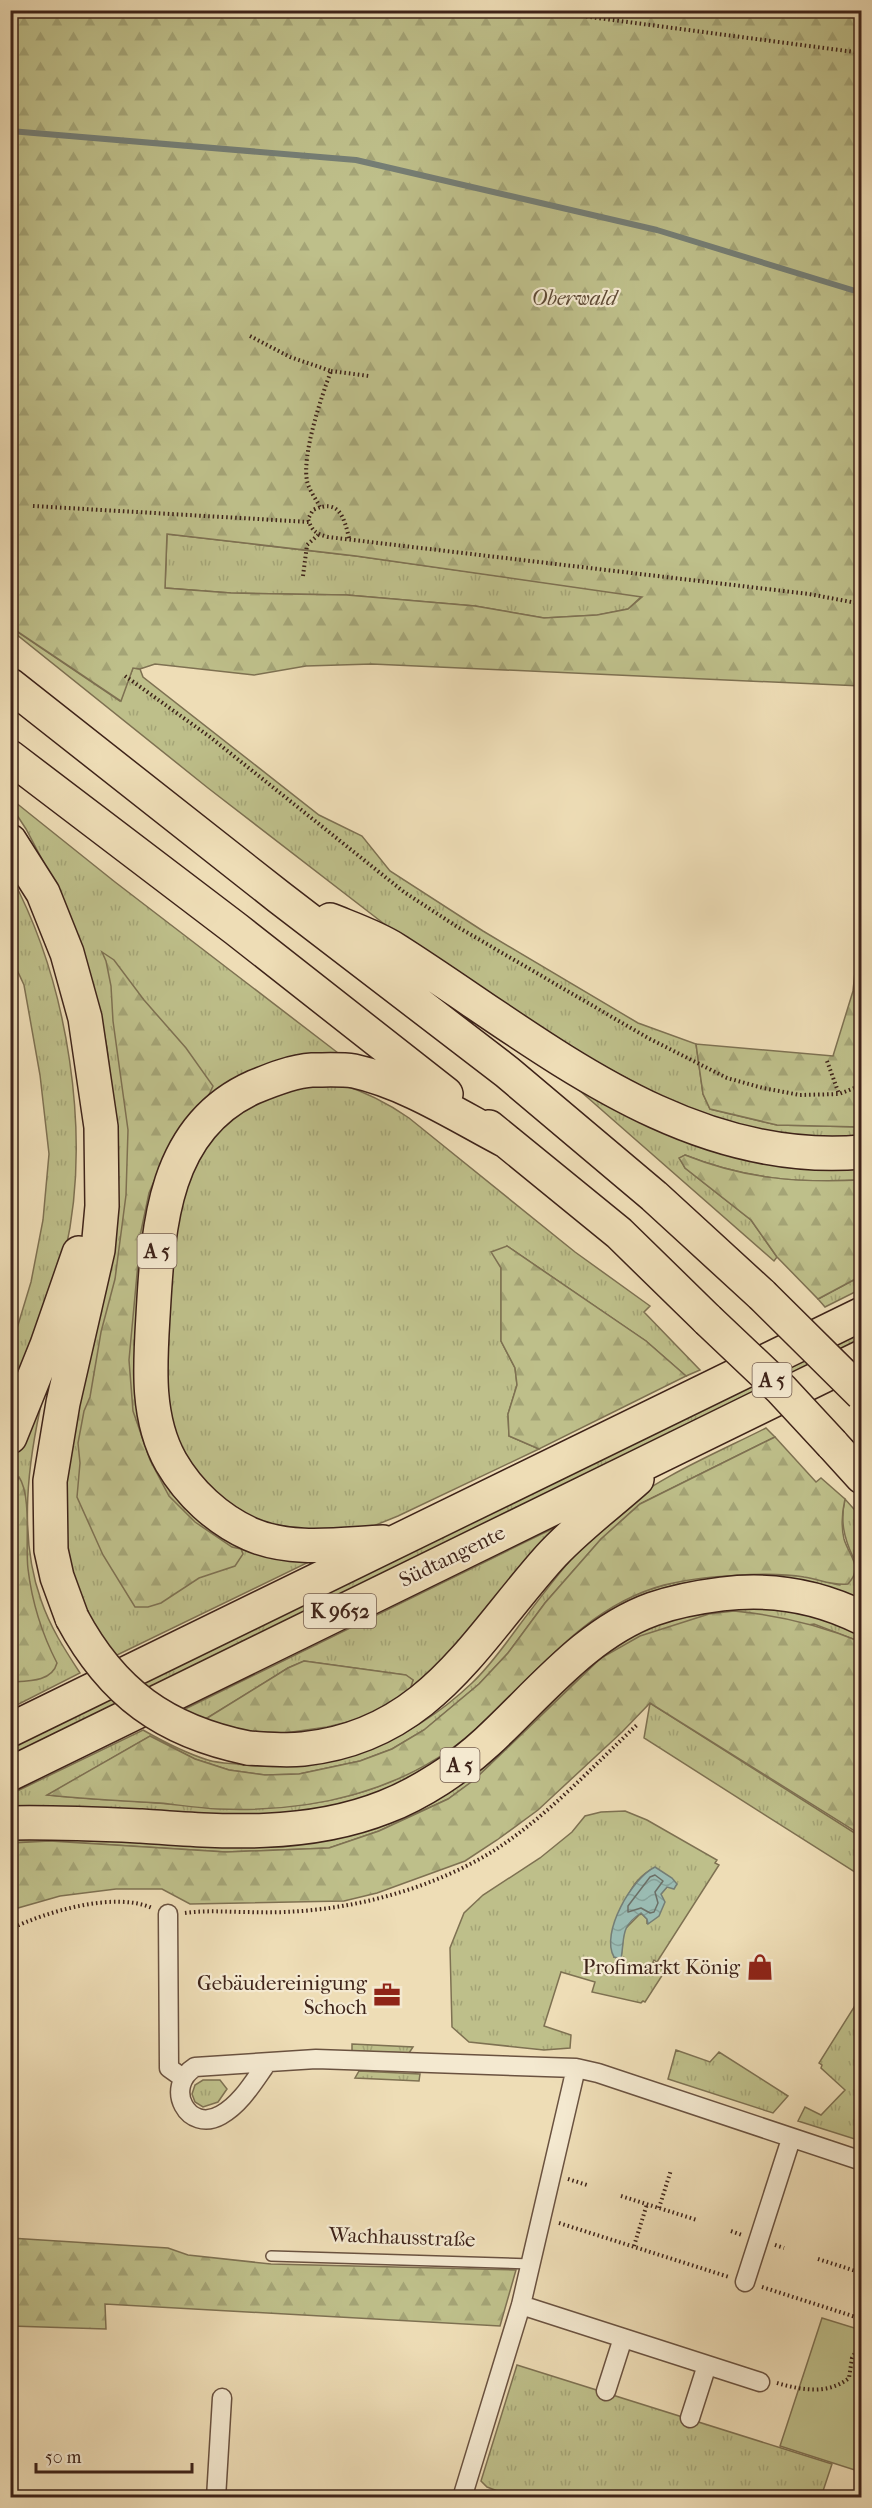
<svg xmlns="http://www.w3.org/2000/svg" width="872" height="2508" viewBox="0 0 872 2508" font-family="'IM FELL French Canon',serif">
  <defs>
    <pattern id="grass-tufts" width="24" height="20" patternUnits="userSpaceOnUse" patternTransform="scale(1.5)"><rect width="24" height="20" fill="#bebf8a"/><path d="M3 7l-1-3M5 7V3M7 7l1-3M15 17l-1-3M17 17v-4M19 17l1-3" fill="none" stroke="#a4a476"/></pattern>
    <pattern id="forest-firs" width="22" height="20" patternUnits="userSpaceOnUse" patternTransform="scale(1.5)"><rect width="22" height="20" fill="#bebf8a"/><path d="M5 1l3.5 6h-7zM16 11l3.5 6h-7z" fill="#a4a476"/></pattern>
    <pattern id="water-waves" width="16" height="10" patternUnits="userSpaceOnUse" patternTransform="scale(1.5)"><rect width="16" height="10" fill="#9abbb2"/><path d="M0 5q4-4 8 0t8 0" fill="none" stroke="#86a098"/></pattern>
  </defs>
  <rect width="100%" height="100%" fill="#eeddb6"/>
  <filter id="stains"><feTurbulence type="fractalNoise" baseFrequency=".00333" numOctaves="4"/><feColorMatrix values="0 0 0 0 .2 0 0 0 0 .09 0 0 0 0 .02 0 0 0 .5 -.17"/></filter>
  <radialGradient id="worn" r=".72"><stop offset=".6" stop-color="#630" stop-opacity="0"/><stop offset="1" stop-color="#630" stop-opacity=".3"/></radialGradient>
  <path fill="url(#grass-tufts)" stroke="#7e7152" stroke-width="1.5" fill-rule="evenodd" d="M167,534L356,556L642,596L628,609L598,615L544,618L475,606L347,595L231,593L165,588Z
    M10,627L120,701L133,668L140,669L143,677L319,815L362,836L390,871L483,931L638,1023L696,1044L703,1094L710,1109L777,1125L861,1127V1138L774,1135L692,1113L585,1056L535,1025L405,940L208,788L11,630Z
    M10,798L115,882L342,1056L323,1057L168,1157L165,1470L315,1559L115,1656L86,1611L65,1555L63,1489L116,1130L107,1048L100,1012L56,886L26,829L11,806Z
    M11,876C68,983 92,1134 65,1253C61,1269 53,1285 48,1301C35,1335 23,1369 11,1404V1348L31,1282L43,1220L49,1154L40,1075L24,985L11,957Z
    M563,1076L861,1163V1180C798,1183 745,1179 685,1155L680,1158L685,1168L751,1220L777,1257L774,1261Z
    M340,1084C366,1092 386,1102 409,1118L575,1252L650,1306L644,1312L700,1370L686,1376L646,1341L507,1246L501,1268V1341L515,1368L517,1385L508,1414L509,1436L539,1449L398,1516L366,1529L271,1530L204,1487L164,1415L171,1227L196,1151L240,1110L302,1086Z
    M861,1276V1289L825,1307L818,1299Z
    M861,1329V1342L11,1758V1745Z
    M39,1393L43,1396C28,1461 18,1536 41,1600C50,1627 65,1650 80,1673L11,1708V1465Z
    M766,1428L775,1437L640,1504L601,1539L545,1603L508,1653L479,1684L424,1730L392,1749L360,1761L299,1774L265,1775L229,1770L195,1759L150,1736L48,1795C84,1799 120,1800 156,1803C239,1809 313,1815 392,1781C450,1757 481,1722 524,1680C551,1654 586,1619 619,1603C673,1574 741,1572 801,1576C814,1577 827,1583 840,1585L853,1557C844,1538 840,1521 845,1499L861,1517V1608L672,1592L419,1782L302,1820L11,1813V1794L143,1730C164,1742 185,1753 208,1760C221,1764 232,1763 244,1765C330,1774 410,1742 472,1683C490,1666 504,1646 518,1627C548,1587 579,1546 616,1513C653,1479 721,1451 766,1428Z
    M558,1526L561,1529C544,1548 527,1568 511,1589C487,1621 464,1658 434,1685C395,1719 328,1740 277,1737C265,1736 252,1734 240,1732C256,1733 272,1735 287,1733C321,1730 403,1718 413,1680L405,1675L304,1661L288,1668L204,1720L183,1710Z
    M720,1604L804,1609L861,1631V1642L814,1624L601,1658L474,1780L448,1799L379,1831L329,1848L226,1852L50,1841L11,1843V1832L329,1835L556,1689L647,1624Z
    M650,1703L861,1837V1876L644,1738Z
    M625,1811L647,1820L717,1860L715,1863L719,1865L657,1962L654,1960L653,1962L665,1971L645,2002L643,2001L641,2003L592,1992L595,1982L561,1972L544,2026L571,2035L570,2048L544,2050L469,2042L452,2027L450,1948L464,1913L483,1895L540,1858L572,1832L585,1816L601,1812ZM655,1868L667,1887L661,1894L647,1924V1919L641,1913L624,1930L621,1958L614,1957C619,1925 622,1882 655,1868Z
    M861,1996V2141L798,2121L805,2107L821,2115L845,2090L821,2068L822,2065L819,2063Z
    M352,2044L413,2047L409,2053L352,2051Z
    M676,2050L710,2062L719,2052L788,2096L773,2113L668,2079Z
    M359,2071L420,2074L419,2081L355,2078Z
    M203,2080H220L227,2089L218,2102L203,2107L195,2102L192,2094L195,2085Z
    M517,2365L832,2464L821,2497L516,2498L487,2487L481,2481Z"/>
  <path fill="url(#forest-firs)" stroke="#7e7152" stroke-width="1.5" fill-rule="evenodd" d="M10,11H861V686L372,664L306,666L254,675L155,664L140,669L133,668L121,701L11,627ZM167,534L356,556L642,597L628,609L597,615L544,618L475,606L347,595L231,593L165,588Z
    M861,913V1127L777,1125L710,1109L703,1094L696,1044L833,1056L853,991Z
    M102,952L114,960L144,1000L186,1048L213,1086L206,1101L194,1110L171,1141L149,1193L141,1231L129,1360L133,1411L150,1460L169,1496L195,1522L232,1547L241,1549L243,1554L235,1566L199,1578L161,1603L148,1607H135L103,1555L77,1497L80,1463L78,1443L84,1411L90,1397L101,1332L115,1279L126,1195L128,1130L113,1021L111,986L106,961Z
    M685,1155C745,1179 798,1183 861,1180V1276L818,1299L777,1257L751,1220L685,1168L679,1158Z
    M507,1246L646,1341L686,1376L539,1449L509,1436L508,1414L517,1385L515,1368L501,1341V1268L491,1252Z
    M775,1437L816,1482L821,1478L845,1499C842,1512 841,1526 844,1539C849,1556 864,1567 848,1584C832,1586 819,1579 804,1577C769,1571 699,1576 664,1585C585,1606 534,1676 476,1729C406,1792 310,1813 218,1809C199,1808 179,1805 160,1803C122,1801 84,1799 47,1795L150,1736L195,1759L229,1770L265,1775L299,1774L360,1761L392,1749L424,1730L479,1684L508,1653L545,1603L601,1539L640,1504Z
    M19,1477C32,1496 25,1546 28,1569C32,1602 42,1634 57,1663C52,1682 28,1681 11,1682L10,1498Z
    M734,1611C778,1615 820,1625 861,1642V1835L650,1703L622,1732L538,1810L497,1840L465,1861L377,1893L344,1901L190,1904L162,1889H116L60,1896L18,1908L11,1912V1843L50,1841L226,1852L329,1848L379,1831L448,1799L474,1780L601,1658L640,1636L709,1614Z
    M304,1661L406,1675L413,1680L410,1690L368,1717L327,1727L285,1733L241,1731L204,1720L288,1668Z
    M10,2238L168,2248L188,2255L271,2264L516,2270L500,2326L105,2304L106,2329L11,2326Z"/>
  <path fill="#bebf8a" stroke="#7e7152" stroke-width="1.5" d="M822,2318L861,2330V2472L780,2446Z"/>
  <path fill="url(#water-waves)" stroke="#757e75" stroke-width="1.5" d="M655,1867L672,1878L677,1884L674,1889L667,1887L661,1894L665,1902L659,1916L648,1924L647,1919L641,1913C620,1927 625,1936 621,1959L614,1957C600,1933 632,1878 655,1867Z"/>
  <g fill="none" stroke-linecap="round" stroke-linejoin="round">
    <path stroke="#6c6f66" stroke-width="1.5" d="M655,1875L663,1881L655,1892L658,1903L654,1912L650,1913L641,1908L628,1912V1906L650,1877Z"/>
    <path stroke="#757e75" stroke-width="6" d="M10,131L356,160L657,230L862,293"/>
    <defs>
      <path id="lane" d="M271,2256L531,2264"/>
      <path id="street" d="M168,1914L169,2068L183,2078
        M267,2063C254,2081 241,2104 221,2115C188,2134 163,2087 195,2067L316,2059L576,2068L598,2073L862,2161
        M745,2282L791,2139
        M521,2305L760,2382
        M606,2391L623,2338
        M690,2418L707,2365
        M216,2498L222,2398
        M462,2498L521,2305L576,2068"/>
      <path id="highway" d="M10,685L279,897L507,1072L654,1196L762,1295
        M10,757L236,929L446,1094
        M10,841L43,893L67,953L85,1018L101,1127L102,1206L98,1250L63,1403L50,1481L51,1550L57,1577L72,1618
        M330,920C352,929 376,937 396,950C538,1040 681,1168 862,1152
        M489,1127L619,1233L708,1320
        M10,1437L47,1345L79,1253
        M832,1444L862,1477
        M383,1542C340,1544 291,1552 250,1534C217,1519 189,1493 171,1462C146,1418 150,1365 153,1316C158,1229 162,1128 254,1087C271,1080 293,1071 312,1070C325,1070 341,1069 354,1071C408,1083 458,1116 506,1141
        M10,1730L862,1314
        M248,1748C266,1749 285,1751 303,1749C428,1736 474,1642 549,1558C575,1529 608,1505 637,1479
        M10,1774L862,1357
        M10,1823C54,1822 97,1824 141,1826C223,1832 307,1838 385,1807C421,1793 459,1768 487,1742C538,1695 586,1633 653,1609C676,1601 698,1597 722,1594C770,1588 818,1596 862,1618"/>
    </defs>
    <use href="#lane" stroke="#6a5240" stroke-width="12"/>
    <use href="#street" stroke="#6a5240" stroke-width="21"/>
    <use href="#highway" stroke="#3e2319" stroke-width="36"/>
    <path stroke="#3e2319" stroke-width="4" stroke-dasharray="1.5 3" stroke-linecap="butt" d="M537,10L862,53
      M250,336L290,357L331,371C321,398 302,454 307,481C309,490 316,499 320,507
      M331,371L369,376
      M33,506L309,522
      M349,538C344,517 339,498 313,510L308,519C312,531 316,534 328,537L809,594L862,604
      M303,576L307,545L318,535
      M125,676L210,737L404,892L456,926L648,1038L727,1078L763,1088L800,1095L839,1094L862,1085
      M827,1061L839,1094
      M185,1913C206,1910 227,1912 249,1912C273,1913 297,1912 322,1909C379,1902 440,1883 490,1853C545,1819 591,1768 638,1724
      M10,1929C46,1912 114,1891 152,1908
      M568,2179L587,2185
      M621,2196L697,2220
      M659,2208L671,2170
      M559,2223L729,2277
      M731,2231L742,2235
      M775,2245L784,2248
      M634,2246L647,2204
      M818,2259L862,2273
      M856,2271L862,2254
      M762,2287L862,2319
      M854,2316L862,2295
      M777,2383C801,2390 828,2395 849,2378L852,2358L862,2341"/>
    <use href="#lane" stroke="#f4e9d0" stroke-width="9"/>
    <use href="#street" stroke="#f4e9d0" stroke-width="18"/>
    <use href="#highway" stroke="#eeddb6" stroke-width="33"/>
    <defs>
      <path id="highway-bridge" d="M762,1295L862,1394
        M708,1320L781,1389L832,1444
        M72,1618C112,1693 165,1731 248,1748"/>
    </defs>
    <use href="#highway-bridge" stroke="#3e2319" stroke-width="36" stroke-linecap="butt"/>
    <use href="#highway-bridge" stroke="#eeddb6" stroke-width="33"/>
  </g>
  <defs>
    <symbol id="shop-bare" viewBox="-9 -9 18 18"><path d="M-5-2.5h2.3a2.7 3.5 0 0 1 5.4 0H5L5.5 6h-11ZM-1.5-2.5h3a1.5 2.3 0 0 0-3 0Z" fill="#8f2418" stroke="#f4e9d0" stroke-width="2.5" paint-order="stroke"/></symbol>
    <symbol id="office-bare" viewBox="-9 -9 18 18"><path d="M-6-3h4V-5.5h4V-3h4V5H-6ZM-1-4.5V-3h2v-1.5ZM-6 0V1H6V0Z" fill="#8f2418" stroke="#f4e9d0" stroke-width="2.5" paint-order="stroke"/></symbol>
  </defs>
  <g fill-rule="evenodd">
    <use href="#shop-bare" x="741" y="1948" width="38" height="38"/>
    <use href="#office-bare" x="368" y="1976" width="38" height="38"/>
  </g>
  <g text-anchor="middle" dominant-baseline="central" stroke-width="4.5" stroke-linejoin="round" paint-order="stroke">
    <g fill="#f4e9d0" stroke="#755e50" stroke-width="1.5">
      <rect x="137.5" y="1234" width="39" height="34" rx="4.5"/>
      <rect x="752.5" y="1363" width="39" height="34" rx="4.5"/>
      <rect x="304" y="1594" width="72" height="34" rx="4.5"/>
      <rect x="440.5" y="1748" width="39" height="34" rx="4.5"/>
    </g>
    <g font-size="20" font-weight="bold" fill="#3e2319">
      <text x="157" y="1251">A 5</text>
      <text x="772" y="1380">A 5</text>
      <text x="340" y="1611">K 9652</text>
      <text x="460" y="1765">A 5</text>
    </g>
    <g font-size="21" font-style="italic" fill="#5e4a35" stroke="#f4e9d0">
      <text x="574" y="298">Oberwald</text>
    </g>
    <g font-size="21" fill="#3e2319" stroke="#f4e9d0">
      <text transform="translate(452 1556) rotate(-26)">Südtangente</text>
      <text transform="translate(402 2237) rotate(2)">Wachhausstraße</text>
    </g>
    <g font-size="21" fill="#3e2319" stroke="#f4e9d0" text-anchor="end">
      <text x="740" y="1967">Profimarkt König</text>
      <text x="367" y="1983">Gebäudereinigung<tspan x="367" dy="24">Schoch</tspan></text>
    </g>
  </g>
  <rect width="872" height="2508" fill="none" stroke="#eeddb6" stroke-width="36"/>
  <rect x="12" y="12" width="848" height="2484" fill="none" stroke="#3e2319" stroke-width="3"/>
  <rect x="18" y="18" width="836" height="2472" fill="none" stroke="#3e2319" stroke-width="1.5"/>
  <path d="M36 2463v9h156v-9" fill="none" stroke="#3e2319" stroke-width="3"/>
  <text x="45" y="2463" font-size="18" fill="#3e2319" stroke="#f4e9d0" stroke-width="4.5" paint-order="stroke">50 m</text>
  <rect width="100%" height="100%" filter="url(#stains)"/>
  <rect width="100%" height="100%" fill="url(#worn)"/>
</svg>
